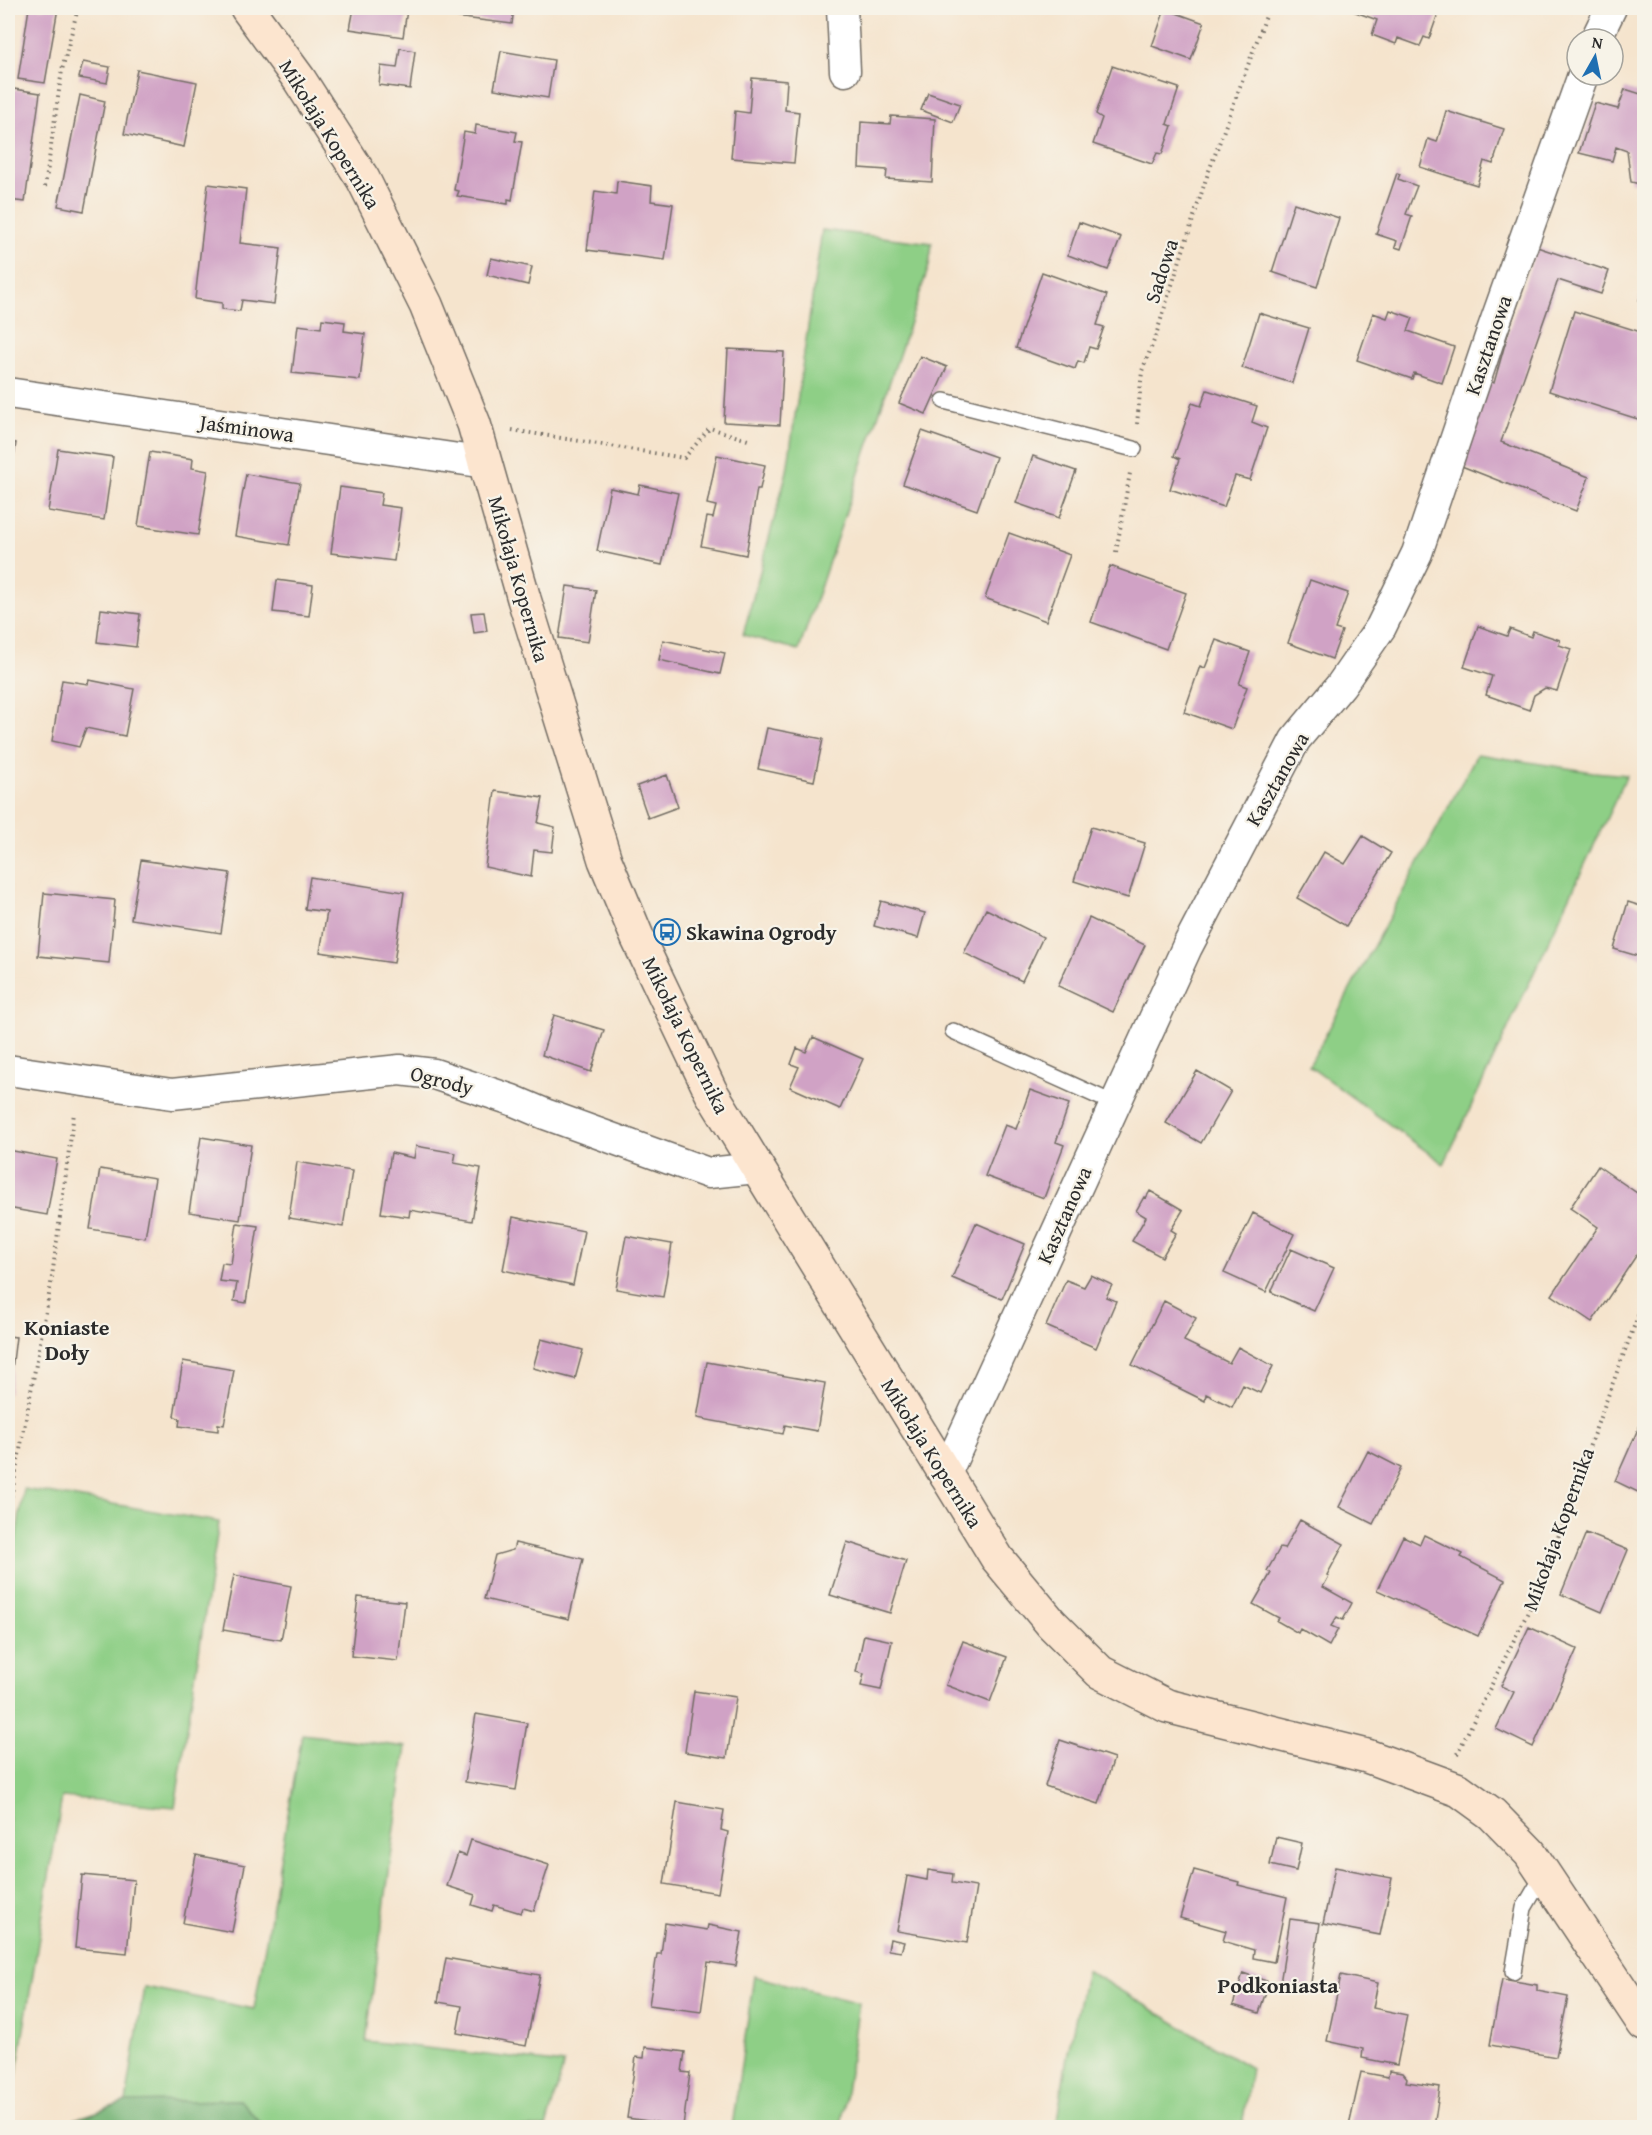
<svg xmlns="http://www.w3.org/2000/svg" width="1652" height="2135" viewBox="0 0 1652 2135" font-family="'Gentium Book Plus',serif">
  <rect width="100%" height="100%" fill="#f7f3e8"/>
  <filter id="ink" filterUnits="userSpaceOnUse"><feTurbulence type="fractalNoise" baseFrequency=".0167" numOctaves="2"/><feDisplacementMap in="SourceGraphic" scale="12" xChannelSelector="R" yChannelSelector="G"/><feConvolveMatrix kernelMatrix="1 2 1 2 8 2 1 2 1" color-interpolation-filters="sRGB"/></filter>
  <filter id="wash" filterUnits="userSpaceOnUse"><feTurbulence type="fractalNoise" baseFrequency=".008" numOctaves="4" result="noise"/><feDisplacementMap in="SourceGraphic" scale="24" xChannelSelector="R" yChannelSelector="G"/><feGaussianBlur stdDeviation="1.35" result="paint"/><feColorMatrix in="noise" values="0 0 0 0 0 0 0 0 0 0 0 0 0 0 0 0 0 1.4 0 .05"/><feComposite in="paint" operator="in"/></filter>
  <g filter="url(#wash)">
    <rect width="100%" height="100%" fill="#f5e4cd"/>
    <path fill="#8ecf86" stroke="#5c7d58" stroke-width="1.5" d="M822,230L932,243L929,266L799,650L743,635L787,471Z
      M1477,754L1593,772L1627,775L1444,1164L1309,1066Z
      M24,1489L219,1522L175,1807L62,1797L8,2126V1587Z
      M302,1734L406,1747L366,2041L564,2064L546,2127H264L240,2100L126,2102L144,1987L254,2009Z
      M1086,1970L1251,2068L1242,2127H1056L1067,2057Z
      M754,1976L859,2003L841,2127H732Z"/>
    <path fill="#72b273" stroke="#4e6e4f" stroke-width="1.5" d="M240,2100L264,2127H52L126,2102Z"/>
    <g id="blocks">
      <path fill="#d0a2c5" d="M29,8H58L45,83L18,79Z
        M123,8H139L138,12Z
        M354,8H419L418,12L407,10L403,37L350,29Z
        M448,8H514L512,24L447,16Z
        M1354,8H1440L1429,39L1424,37L1420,46L1398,38L1396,44L1372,35L1377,20L1353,11Z
        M1165,9L1204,23L1191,60L1152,46Z
        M400,48L415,51L410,89L379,85L381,66L397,68Z
        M501,51L554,60L548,98L494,89Z
        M83,62L110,67L107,83L79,78Z
        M1112,66L1179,88L1167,124L1172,126L1162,154L1157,153L1152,164L1093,144L1102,118L1096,114Z
        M137,70L197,82L184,147L124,134Z
        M752,78L787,81L785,110L799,112L794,163L731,158L735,111L749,113Z
        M14,89L40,93L25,202L8,200V132Z
        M1625,89L1644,95V185L1631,182L1627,151L1616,147L1612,161L1579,153L1595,103L1618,109Z
        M928,93L960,104L953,122L921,110Z
        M80,95L105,101L84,211L58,206Z
        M1446,111L1504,129L1493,164L1484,161L1477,185L1420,167L1428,139L1437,142Z
        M891,116L935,119L932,182L886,179L887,170L859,168L861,122L890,124Z
        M476,125L517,132L515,141L522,142L512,200L508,199V204L457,196L459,191L454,190L464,132L475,134Z
        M1397,173L1400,174L1398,179L1417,186L1406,214L1412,216L1401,249L1395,247L1397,241L1376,234Z
        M617,181L652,186L651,201L673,204L665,260L587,250L595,191L616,194Z
        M208,184L246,189L240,243L281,248L274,304L242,300L240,311L222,309V303L195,299Z
        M1294,203L1339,218L1317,287L1272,272Z
        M1079,222L1121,237L1108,270L1068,255Z
        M1537,247L1609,271L1601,294L1558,280L1501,442L1589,477L1576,511L1459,465L1488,380L1494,383L1509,330Z
        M491,258L532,267L528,285L487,275Z
        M1042,272L1107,295L1097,325L1104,327L1096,349L1089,347L1084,363L1078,361L1075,369L1016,348Z
        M1644,285V302L1639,300Z
        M1390,310L1413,318L1408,331L1454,347L1442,383L1414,373L1412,379L1357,360L1373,313L1387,318Z
        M1574,311L1644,333V421L1549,391Z
        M1259,313L1309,328L1292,383L1242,368Z
        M322,319L345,322L344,331L365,334L360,380L292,373L298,325L321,328Z
        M728,349L784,352L780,425L724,422Z
        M920,356L947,367L926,414L899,403Z
        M1207,390L1257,406L1252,422L1267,428L1250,480L1235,476L1224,507L1170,489L1180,459L1174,456L1192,403L1201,406Z
        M922,431L996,457L977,510L903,484Z
        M8,442L16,443L9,490H8Z
        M58,449L113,457L104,520L48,511Z
        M150,452L193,459L192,468L208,471L198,535L138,526Z
        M717,455L765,465L760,489H757L746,555L701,546L707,517L713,518L716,506L707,504Z
        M1033,456L1076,471L1059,518L1016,503Z
        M246,474L300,483L289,545L235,536Z
        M640,485L678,493L662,565L597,551L610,488L638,494Z
        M340,487L382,493L380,505L401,508L394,561L331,553Z
        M1009,533L1070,555L1046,621L985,598Z
        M1110,566L1186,593L1166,649L1091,622Z
        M277,580L313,585L309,616L273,612Z
        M1310,580L1348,593L1335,629L1342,631L1332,659L1288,643Z
        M567,586L596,590L588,642L559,638Z
        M101,609L140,614L136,647L97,642Z
        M484,612L487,631L474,633L471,613Z
        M1478,626L1507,636L1510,629L1531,637L1533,631L1560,640L1559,645L1571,649L1557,691L1545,688L1534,695L1529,710L1486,695L1492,676L1464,667Z
        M663,640L725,653L720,674L659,660Z
        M1216,640L1250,652L1239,684L1247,687L1232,729L1184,712L1200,666L1205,668Z
        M62,680L88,684L89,680L134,689L125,736L86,728L79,747L52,741Z
        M767,728L823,739L814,781L758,769Z
        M667,775L678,807L648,818L637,786Z
        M495,791L543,798L538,823L555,827L552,852L534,850L531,877L485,867Z
        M1091,827L1145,843L1128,898L1074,881Z
        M1363,836L1391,853L1346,926L1297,898L1324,852L1345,864Z
        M141,860L230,873L221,933L131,919Z
        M310,877L404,892L394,963L320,952L327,912L305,909Z
        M44,893L115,900L109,963L38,956Z
        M881,901L925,913L918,938L874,926Z
        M1628,902L1644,907V958L1614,949Z
        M986,909L1043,937L1022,981L964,953Z
        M1089,918L1145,945L1113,1012L1058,986Z
        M554,1015L604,1030L591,1072L542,1055Z
        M813,1037L863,1059L840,1109L790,1087L799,1067L791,1064L797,1048L806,1052Z
        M1197,1071L1231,1091L1201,1143L1166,1123Z
        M1030,1090L1069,1104L1056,1142L1064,1145L1044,1198L985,1176L1005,1125L1016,1129Z
        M201,1137L251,1145L240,1220L189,1212Z
        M416,1146L456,1153L454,1163L481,1168L472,1221L410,1210L409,1217L381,1213L391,1153L414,1158Z
        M8,1150L57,1159L47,1215L8,1208Z
        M297,1162L352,1171L343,1227L289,1218Z
        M1598,1166L1644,1198V1244L1592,1322L1552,1295L1598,1227L1570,1208Z
        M100,1169L155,1178L145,1238L90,1229Z
        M1150,1191L1183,1210L1171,1230L1176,1233L1162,1257L1132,1241L1146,1217L1136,1211L1144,1197L1146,1198Z
        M1253,1213L1294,1234L1266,1292L1224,1273Z
        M513,1217L584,1231L573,1285L503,1270Z
        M237,1223L258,1226L246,1303L234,1301L237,1283L219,1281L222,1263L231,1264Z
        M976,1223L1025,1244L1002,1299L952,1278Z
        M626,1236L672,1244L663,1297L616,1289Z
        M1291,1249L1334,1268L1314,1311L1271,1292Z
        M1091,1275L1112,1285L1106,1297L1116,1301L1096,1348L1046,1326L1066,1280L1084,1287Z
        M1164,1301L1196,1318L1184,1341L1229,1363L1238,1347L1273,1366L1260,1393L1243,1385L1232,1407L1206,1394L1205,1401L1132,1365Z
        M8,1336L16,1337L9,1394H8Z
        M541,1339L583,1350L575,1379L533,1368Z
        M183,1361L234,1370L224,1425L218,1424V1431L179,1426L180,1419L174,1416Z
        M707,1362L825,1383L817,1431L785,1425L783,1434L697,1418Z
        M1642,1420L1644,1421V1495L1615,1481Z
        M1368,1451L1401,1468L1373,1524L1339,1507Z
        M1300,1520L1344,1544L1327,1575L1329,1576L1323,1587L1352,1603L1343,1620L1337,1617L1331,1626L1338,1629L1329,1646L1300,1629L1298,1633L1277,1621L1279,1618L1253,1604L1271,1573L1267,1571L1280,1548L1284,1549Z
        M1586,1533L1628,1550L1602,1612L1561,1594Z
        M1424,1535L1463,1554L1461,1557L1505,1580L1478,1636L1377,1590L1403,1536L1420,1544Z
        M847,1542L906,1561L890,1613L830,1595Z
        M515,1543L583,1559L569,1619L484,1599L495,1555L513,1550Z
        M234,1575L291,1586L281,1640L223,1630Z
        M358,1597L405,1602L398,1661L351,1656Z
        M1529,1627L1577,1649L1533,1747L1496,1729L1514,1692L1501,1686Z
        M864,1635L892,1641L881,1690L861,1686L864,1674L856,1672Z
        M963,1641L1007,1657L990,1702L946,1685Z
        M694,1691L736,1697L727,1758L685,1752Z
        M476,1714L527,1723L516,1790L465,1782Z
        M1060,1740L1114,1758L1099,1804L1045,1786Z
        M677,1802L724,1810L721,1830L728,1832L718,1893L664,1884Z
        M1276,1837L1302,1843L1296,1871L1270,1865Z
        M471,1840L549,1865L534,1911L523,1908L521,1913L494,1905L492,1911L472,1905L475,1895L447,1886L458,1853L466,1856Z
        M1644,1844V1864L1636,1860Z
        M196,1855L245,1865L232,1932L183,1923Z
        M1335,1867L1392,1878L1380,1935L1323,1924Z
        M928,1870L953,1874L952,1883L976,1887L967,1943L897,1931L907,1876L927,1880Z
        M1194,1870L1239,1882L1238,1885L1287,1897L1274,1962L1253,1958L1254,1950L1223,1941L1226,1931L1180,1918Z
        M82,1875L134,1880L127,1953L75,1948Z
        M1290,1919L1320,1923L1310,1989L1280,1984Z
        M665,1923L707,1930L708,1925L742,1932L736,1966L708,1962L701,2012L649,2005L657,1954H661Z
        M890,1939L904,1942L901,1952L888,1950Z
        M446,1958L540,1975L526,2046L457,2033L462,2006L438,2002Z
        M1243,1973L1269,1982L1259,2013L1233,2005Z
        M1341,1975L1378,1983L1373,2008L1407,2015L1397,2065L1362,2058L1363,2049L1327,2041Z
        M1502,1979L1537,1985V1991L1568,1997L1556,2057L1490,2045Z
        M645,2047L685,2052L682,2072L690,2073L683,2126L627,2118L636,2057L644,2058Z
        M1389,2071L1403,2073L1407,2078L1406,2082L1440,2087L1434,2127L1349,2126L1361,2072L1388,2077Z"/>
    </g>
  </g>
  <g filter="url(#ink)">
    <use href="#blocks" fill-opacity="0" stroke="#726c64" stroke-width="1.5"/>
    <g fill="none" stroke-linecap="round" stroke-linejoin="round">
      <defs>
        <path id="lane" d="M944,401L1134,449
          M953,1031L1115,1104
          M1513,1972L1524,1908L1544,1874"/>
        <path id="street" d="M842,8L845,71
          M1596,39L1611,8
          M8,393L486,463
          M8,1070L172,1094L400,1070L434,1074L512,1100L545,1114L708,1173L757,1168
          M945,1476L1187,947L1295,740L1341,685L1381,627L1417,553L1492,331L1583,75"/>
        <path id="secondary" d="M247,8L299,79L363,179L426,305L474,424L524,599L605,860L638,939L711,1092L997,1558L1051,1623L1100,1672L1167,1706L1367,1756L1459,1790L1492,1814L1530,1853L1644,2024"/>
      </defs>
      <use href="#lane" stroke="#726c64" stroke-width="18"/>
      <use href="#street" stroke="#726c64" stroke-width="33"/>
      <use href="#secondary" stroke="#726c64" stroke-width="36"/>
      <path stroke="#726c64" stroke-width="4" stroke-dasharray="1.5 4.5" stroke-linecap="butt" d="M45,187L62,70L78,8
        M1137,424L1142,371L1155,338L1206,179L1269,8
        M512,430L684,458L710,428L751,441
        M1116,552L1130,473
        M8,1514L51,1284L74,1113
        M1457,1754L1542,1584L1593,1436L1644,1300"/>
      <use href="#lane" stroke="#fff" stroke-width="15"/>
      <use href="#street" stroke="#fff" stroke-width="30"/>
      <use href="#secondary" stroke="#fce5cf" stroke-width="33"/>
    </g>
  </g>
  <defs>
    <symbol id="bus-ring" viewBox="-11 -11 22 22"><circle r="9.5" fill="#f7f3e8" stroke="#1f6fb2" stroke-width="1.5"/><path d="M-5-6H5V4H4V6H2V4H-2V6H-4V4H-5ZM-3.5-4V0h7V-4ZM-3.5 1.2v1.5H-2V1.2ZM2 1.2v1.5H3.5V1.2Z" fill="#1f6fb2"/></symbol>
  </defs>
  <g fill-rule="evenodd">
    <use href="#bus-ring" x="652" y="917" width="30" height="30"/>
  </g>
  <g text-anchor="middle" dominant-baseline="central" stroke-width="4.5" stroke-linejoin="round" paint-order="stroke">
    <g font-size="21" fill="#2b2b2b" stroke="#f7f3e8">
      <text transform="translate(330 134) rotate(58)">Mikołaja Kopernika</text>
      <text transform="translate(1161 271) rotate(-72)">Sadowa</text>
      <text transform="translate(1488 345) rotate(-71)">Kasztanowa</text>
      <text transform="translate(247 428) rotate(8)">Jaśminowa</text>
      <text transform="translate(519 579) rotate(74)">Mikołaja Kopernika</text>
      <text transform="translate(1277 779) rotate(-60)">Kasztanowa</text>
      <text transform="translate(686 1035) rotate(64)">Mikołaja Kopernika</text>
      <text transform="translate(442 1080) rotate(14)">Ogrody</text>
      <text transform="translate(1064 1215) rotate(-66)">Kasztanowa</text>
      <text transform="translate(932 1453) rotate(58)">Mikołaja Kopernika</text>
      <text transform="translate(1558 1529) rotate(-70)">Mikołaja Kopernika</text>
    </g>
    <g font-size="21" font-weight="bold" fill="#2b2b2b" stroke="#f7f3e8" text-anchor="start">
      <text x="686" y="932">Skawina Ogrody</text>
    </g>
    <g font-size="22" font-weight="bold" fill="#2b2b2b" stroke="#f7f3e8">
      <text x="67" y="1327">Koniaste<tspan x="67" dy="25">Doły</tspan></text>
      <text x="1278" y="1985">Podkoniasta</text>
    </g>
  </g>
  <rect width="1652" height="2135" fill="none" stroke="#f7f3e8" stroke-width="30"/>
  <g transform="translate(1595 57) rotate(9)"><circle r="28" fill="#f7f3e8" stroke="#a5a39c" stroke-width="1.5"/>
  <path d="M0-4.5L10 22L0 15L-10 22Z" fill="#1f6fb2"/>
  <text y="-9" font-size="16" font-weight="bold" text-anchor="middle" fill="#2b2b2b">N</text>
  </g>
</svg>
